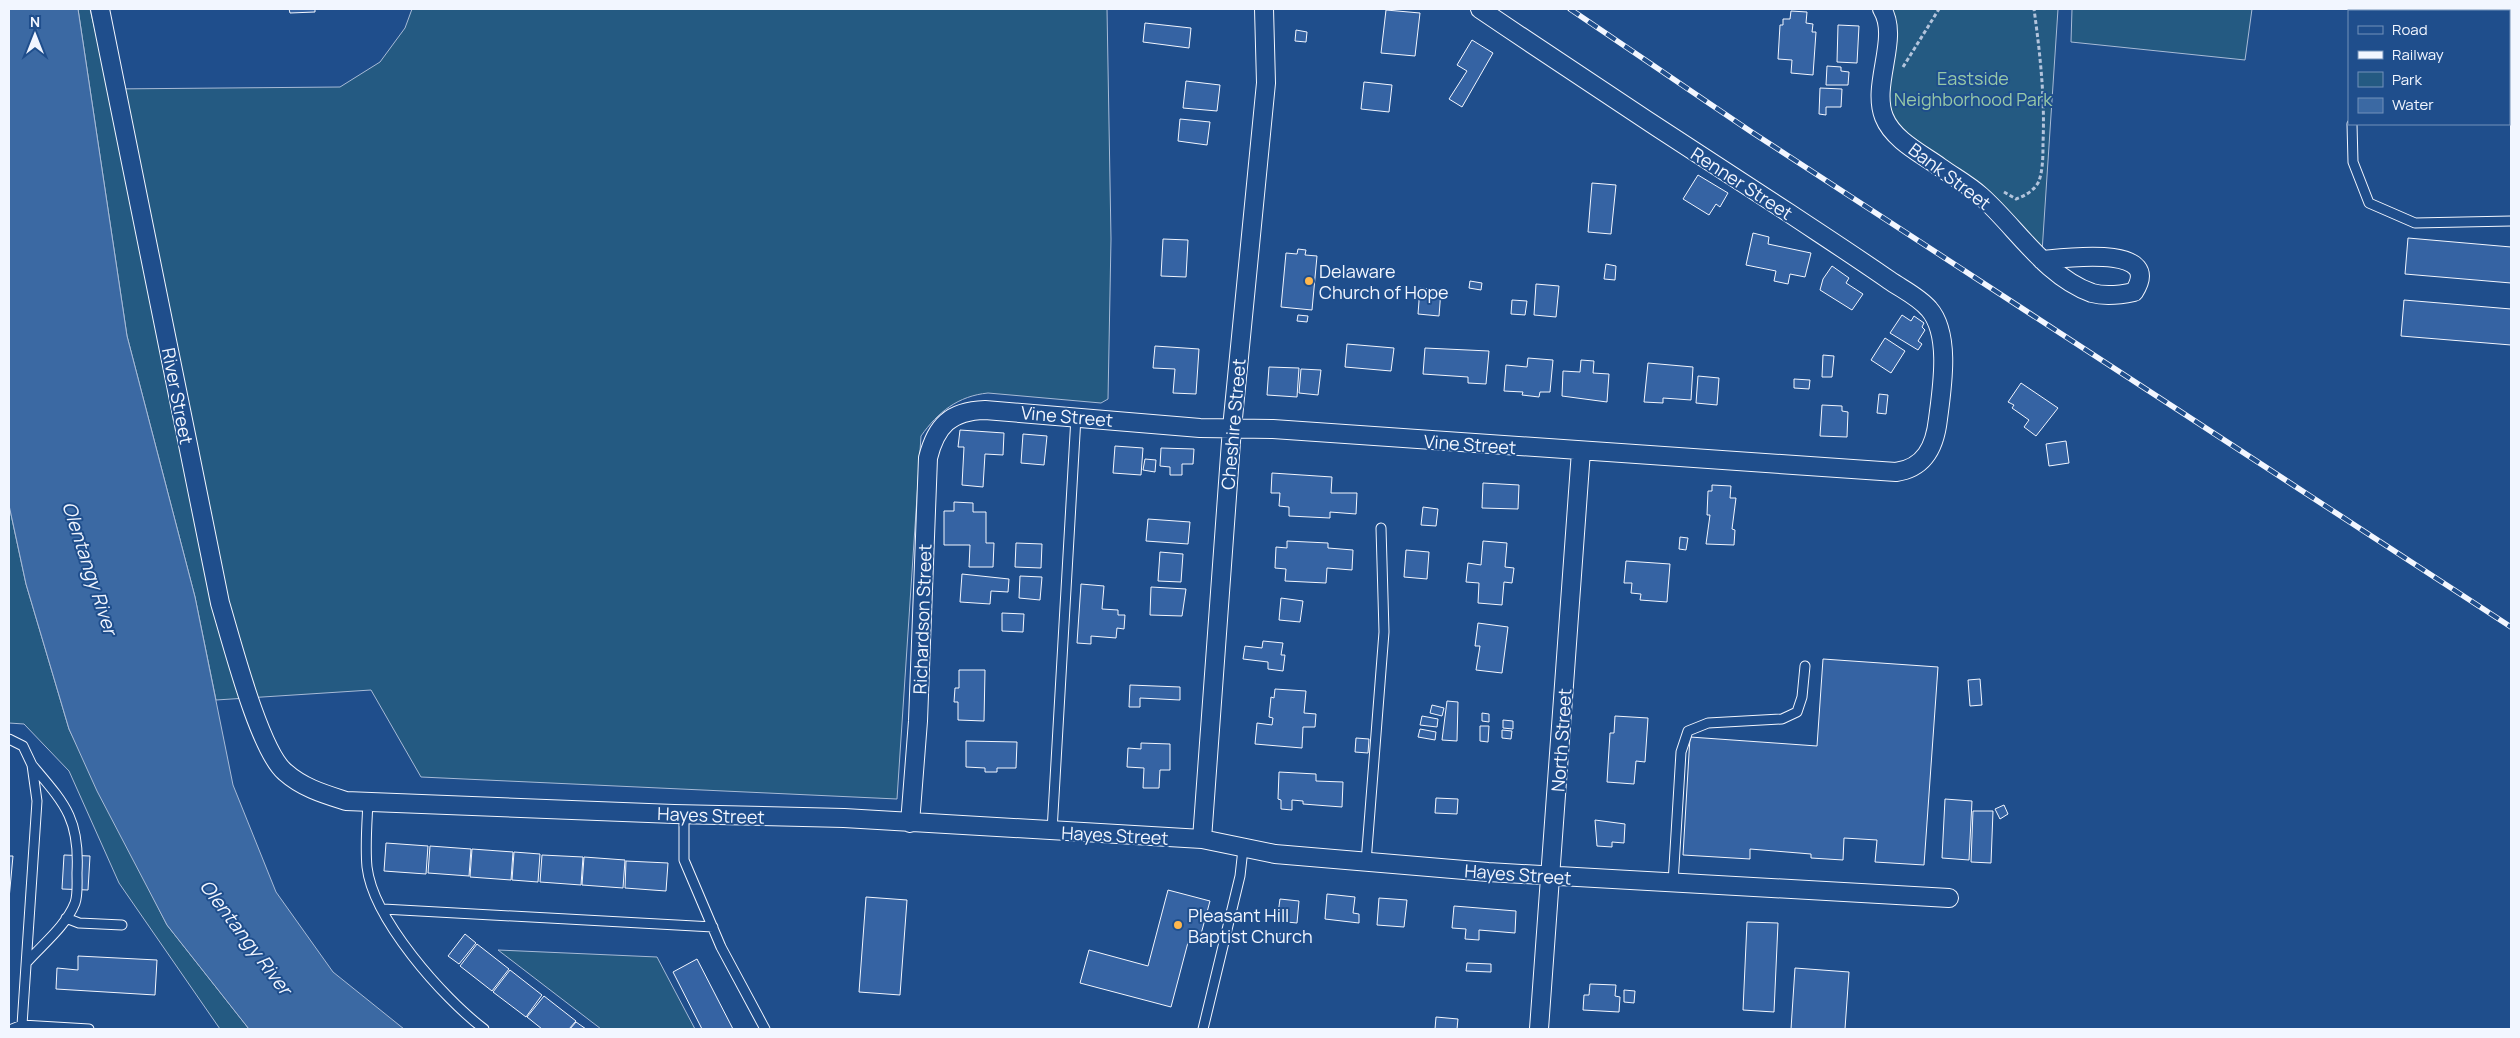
<svg xmlns="http://www.w3.org/2000/svg" width="2520" height="1038" viewBox="0 0 2520 1038" font-family="Manrope,sans-serif">
  <rect width="100%" height="100%" fill="#1f4e8c"/>
  <path fill="#245a82" stroke="#a8bbd7" d="M78,9H90L109,89L340,87L380,62L405,28L412,9H1107L1111,239L1108,399L1101,403L988,393C958,396 938,412 921,436L897,799L421,777L371,690L216,700L195,597L127,336Z
    M1888,9H2058L2042,252L1898,128L1887,102Z
    M2072,9H2252L2245,60L2071,42Z
    M9,505L26,584L69,729L167,925L249,1029H220L119,883L69,771L24,724L9,723Z
    M498,950L657,957L695,1029H601Z"/>
  <path fill="#3b69a3" stroke="#a8bbd7" d="M9,9H78L127,336L195,597L233,785L276,892L333,972L404,1029H249L167,925L97,791L69,729L26,584L9,505Z"/>
  <path fill="#3563a3" stroke="#f2f6ff" d="M289,9H315V12L290,13Z
    M1386,10L1420,13L1415,56L1381,53Z
    M1791,11L1807,12L1806,23L1813,24L1812,32H1816L1813,75L1791,73L1792,60L1778,59L1780,25H1783V19H1790Z
    M1145,23L1191,28L1189,48L1143,42Z
    M1838,25L1859,26L1857,63L1837,62Z
    M1296,30L1307,32L1306,42L1295,41Z
    M1472,40L1493,53L1462,107L1449,99L1467,71L1457,65Z
    M1827,66L1841,67V71L1849,72L1848,85H1826Z
    M1186,81L1220,85L1217,111L1183,108Z
    M1364,82L1392,85L1389,112L1361,109Z
    M1820,88L1842,89L1841,107H1826V115L1819,114Z
    M1180,119L1210,122L1207,145L1178,141Z
    M1698,175L1728,193L1720,207L1716,204L1709,215L1683,199Z
    M1592,183L1616,185L1611,234L1588,232Z
    M1753,233L1769,237L1768,244L1811,253L1805,277L1790,274L1788,284L1774,281L1776,271L1746,265Z
    M2408,238L2511,247V283L2405,274Z
    M1163,239L1188,240L1186,277L1161,276Z
    M1298,249L1306,250L1305,255L1317,256L1312,310L1281,307L1286,253L1297,254Z
    M1606,264L1616,266L1615,280L1604,279Z
    M1832,266L1849,278L1846,283L1863,294L1852,310L1820,290L1823,279Z
    M1470,281L1482,283L1481,290L1469,288Z
    M1536,284L1559,286L1556,317L1534,315Z
    M1420,288L1441,290L1439,316L1418,314Z
    M1512,300L1527,301L1525,315L1511,314Z
    M2404,300L2511,309V345L2401,336Z
    M1298,315L1308,316L1307,322L1297,321Z
    M1902,315L1911,321L1914,316L1924,323L1922,327L1925,330L1918,341L1922,344L1918,350L1890,333Z
    M1885,338L1905,351L1891,373L1871,360Z
    M1347,344L1394,348L1391,371L1345,367Z
    M1155,346L1199,349L1196,394L1173,393L1175,369L1153,368Z
    M1425,348L1489,351L1486,384L1468,383V377L1423,374Z
    M1823,355L1834,356L1832,377H1822Z
    M1528,358L1553,360L1550,392H1540L1539,397L1522,395L1523,392L1504,391L1506,365L1527,367Z
    M1581,360L1594,361L1593,373L1609,374L1607,402L1562,396L1563,371L1580,372Z
    M1648,363L1693,367L1691,400L1663,398V403L1644,402Z
    M1269,367L1299,368L1297,397L1267,395Z
    M1301,369L1321,370L1318,395L1299,393Z
    M1698,376L1719,378L1717,405L1696,403Z
    M1794,379L1810,380L1809,389L1794,388Z
    M2021,383L2058,408L2036,436L2024,427L2029,420L2012,408L2014,405L2008,402Z
    M1879,394L1888,395L1886,414L1877,413Z
    M1822,405L1842,406V411L1848,412L1847,437L1820,436Z
    M960,430L1004,433L1003,455L985,454L983,487L962,485L964,447H958Z
    M1023,434L1047,436L1044,465L1021,463Z
    M2066,441L2069,463L2049,466L2046,444Z
    M1115,446L1143,448L1141,475L1113,473Z
    M1161,448L1194,449L1193,464H1182V475H1170V467L1160,466Z
    M1145,459L1156,460L1155,472L1143,470Z
    M1272,473L1332,477L1331,493H1357L1356,514L1330,512V518L1289,516V507L1279,506L1280,493H1271Z
    M1483,483L1519,485L1518,509L1482,508Z
    M1712,485L1731,486L1730,498H1736L1732,529L1735,530L1734,545L1706,544L1710,515H1707L1708,491H1712Z
    M954,502L973,503V512H986V543H994L993,567H969L970,545H944V511H954Z
    M1423,507L1438,509L1436,526L1421,525Z
    M1148,519L1190,522L1188,544L1146,541Z
    M1680,537L1688,538L1686,550L1679,549Z
    M1287,541L1328,543V548L1353,550L1352,570L1327,568L1326,583L1285,581L1286,569L1275,568L1276,547L1287,548Z
    M1483,541L1507,543L1505,567L1514,568L1512,583L1504,582L1502,605L1478,603L1479,583L1466,582L1468,563L1481,565Z
    M1016,543L1042,544L1041,568L1015,567Z
    M1406,550L1429,552L1427,579L1404,577Z
    M1160,552L1183,554L1181,582L1158,581Z
    M1626,561L1670,564L1667,602L1640,600L1641,594L1631,593L1632,583H1624Z
    M962,574L1009,579L1008,592L991,591L990,604L960,602Z
    M1020,576L1042,577L1040,600L1019,598Z
    M1081,584L1104,586L1102,609L1118,610V615H1125L1124,629L1117,628L1116,638L1091,636V644L1077,643Z
    M1151,587L1186,589L1182,616L1150,615Z
    M1281,598L1303,601L1300,622L1279,620Z
    M1002,613L1024,614L1023,632L1002,631Z
    M1478,623L1508,627L1502,673L1476,670L1480,646H1475Z
    M1263,641L1283,643L1281,655H1285L1283,671L1268,669V662L1243,659L1245,646L1262,648Z
    M1823,659L1938,667L1924,865L1875,862L1877,840L1844,838L1843,860L1811,858V854L1750,849V859L1683,855L1690,737L1817,746Z
    M959,670H985L984,721L958,720V702H954L955,688H959Z
    M1980,679L1982,705L1970,706L1968,680Z
    M1130,685L1180,687V700L1140,698V707H1129Z
    M1275,689L1306,691L1304,713L1316,714L1315,727H1303L1302,748L1255,744L1257,723L1272,725L1273,718L1269,717L1271,697L1274,698Z
    M1447,701L1458,702L1457,741L1442,740Z
    M1432,705L1444,708L1442,716L1430,713Z
    M1482,713L1489,714V722L1482,721Z
    M1422,716L1438,719L1437,727L1420,725Z
    M1615,716L1648,718L1645,762L1636,761L1634,784L1607,782L1610,733H1614Z
    M1503,720L1513,721V729L1503,728Z
    M1480,726H1489L1488,742L1480,741Z
    M1420,729L1436,732L1435,740L1418,737Z
    M1502,730L1512,731L1511,739L1502,738Z
    M1356,738L1369,739L1368,753L1355,752Z
    M966,741L1017,742L1016,768H997V772H985V768L966,767Z
    M1141,743L1170,744V770H1160L1159,788H1143L1144,768L1127,767L1128,748L1141,749Z
    M1279,772L1316,774V781L1343,782L1342,807L1303,804V801L1292,800V810L1281,809V800L1278,799Z
    M1436,798L1458,799L1457,814L1435,813Z
    M1945,799L1972,801L1969,860L1942,858Z
    M2004,805L2008,814L2000,819L1995,809Z
    M1973,811H1993L1991,863L1971,862Z
    M1595,820L1625,824L1624,843L1612,842V847L1597,846Z
    M386,843L428,846L426,874L384,871Z
    M430,846L471,849L469,876L428,873Z
    M472,849L513,852L511,880L470,877Z
    M514,852L540,854L538,882L512,880Z
    M64,855L90,856L88,890L62,889Z
    M542,855L583,857L581,885L540,882Z
    M9,856H13L9,899Z
    M584,857L625,860L623,888L582,885Z
    M626,861L668,863L666,891L625,888Z
    M1168,890L1210,901L1201,934L1191,931L1171,1007L1080,983L1089,950L1148,966Z
    M1327,894L1355,897L1353,913L1359,914V923L1325,919Z
    M866,897L907,900L900,995L859,992Z
    M1379,898L1407,900L1404,927L1377,925Z
    M1280,899L1299,901L1297,923L1277,921Z
    M1454,906L1516,911L1515,933L1479,930V940L1465,939L1466,929L1452,928Z
    M1747,922L1778,923L1774,1012L1743,1010Z
    M1276,933L1284,934L1283,943L1275,942Z
    M465,934L476,943L459,964L448,956Z
    M477,944L509,969L492,991L460,966Z
    M78,956L157,960L155,995L56,989L57,968L78,970Z
    M697,959L733,1029H702L673,972Z
    M1467,963L1491,964V972L1466,971Z
    M1795,968L1849,972L1845,1029H1791Z
    M510,970L542,995L526,1017L493,992Z
    M1590,984L1616,985L1615,996L1620,997L1619,1012L1583,1010L1584,995H1589Z
    M1624,990L1635,991L1634,1003L1624,1002Z
    M544,996L576,1021L569,1029H542L527,1017Z
    M1436,1017L1458,1019L1457,1029H1435Z
    M576,1022L586,1029H570Z"/>
  <g fill="none" stroke-linecap="round" stroke-linejoin="round">
    <defs>
      <path id="lane" d="M2359,11L2360,9
        M2352,124L2353,162L2369,203L2415,223L2511,221
        M9,739L23,746L32,765L37,801L22,1025
        M368,802C367,823 365,846 367,867C373,919 443,998 484,1029
        M684,815V860L721,947L765,1029
        M1052,831L1076,417
        M1366,862L1384,632L1381,528
        M1673,883L1681,752L1688,731L1708,723L1782,719L1797,712L1802,697L1805,666
        M383,909L713,927
        M66,918L79,923L122,925
        M27,962C42,945 66,926 75,903C78,895 77,882 77,873C80,819 65,804 32,765
        M12,1029L22,1025L89,1029
        M1203,1029L1240,876L1243,849"/>
      <path id="street" d="M100,9L220,603C231,639 259,750 285,772C303,788 324,794 346,801L674,814L844,818L1202,839L1275,854L1488,872L1949,898
        M1882,9C1900,38 1871,84 1884,117C1893,140 1922,154 1940,167C1954,177 1969,185 1981,196C2017,228 2045,276 2092,293C2106,297 2120,295 2134,292C2165,244 2064,258 2042,260
        M910,823L918,721L928,458C936,426 950,411 985,410L1200,428L1273,429L1896,472C1925,468 1935,446 1938,419C1942,388 1951,334 1929,309C1919,297 1902,289 1889,280C1856,257 1822,235 1789,213C1685,146 1582,78 1480,9
        M1202,839L1232,428L1266,83L1264,9
        M1539,1029L1581,451"/>
    </defs>
    <use href="#lane" stroke="#f2f6ff" stroke-width="11"/>
    <use href="#street" stroke="#f2f6ff" stroke-width="20"/>
    <path stroke="#b3c4dc" stroke-width="3" stroke-dasharray="4 2.5" stroke-linecap="butt" d="M1903,67L1939,9
      M2004,192L2016,199C2025,196 2035,190 2039,181C2043,169 2043,155 2043,143C2045,97 2040,53 2034,9"/>
    <use href="#lane" stroke="#1f4e8c" stroke-width="9"/>
    <use href="#street" stroke="#1f4e8c" stroke-width="18"/>
    <defs>
      <path id="rail" d="M1570,9L1750,131L2511,627"/>
    </defs>
    <use href="#rail" stroke="#f2f6ff" stroke-width="5.5"/>
    <use href="#rail" stroke="#1f4e8c" stroke-width="4" stroke-dasharray="11" stroke-linecap="butt"/>
  </g>
  <g fill="#ffb74d" stroke="#1f4e8c" stroke-width="2">
    <circle cx="1309" cy="281" r="5"/>
    <circle cx="1178" cy="925" r="5"/>
  </g>
  <g text-anchor="middle" dominant-baseline="central" stroke-width="4" stroke-linejoin="round" paint-order="stroke">
    <g font-size="18" fill="#97c8a6" stroke="#1f4e8c">
      <text x="1973" y="78">Eastside<tspan x="1973" dy="21">Neighborhood Park</tspan></text>
    </g>
    <g font-size="18" fill="#f2f6ff" stroke="#1f4e8c">
      <text transform="translate(1950 176) rotate(37)">Bank Street</text>
      <text transform="translate(1742 183) rotate(33)">Renner Street</text>
      <text transform="translate(178 396) rotate(79)">River Street</text>
      <text transform="translate(1067 416) rotate(5)">Vine Street</text>
      <text transform="translate(1233 424) rotate(-85)">Cheshire Street</text>
      <text transform="translate(1470 444) rotate(4)">Vine Street</text>
      <text transform="translate(922 619) rotate(-88)">Richardson Street</text>
      <text transform="translate(1561 740) rotate(-86)">North Street</text>
      <text transform="translate(711 815) rotate(2)">Hayes Street</text>
      <text transform="translate(1115 835) rotate(3)">Hayes Street</text>
      <text transform="translate(1518 874) rotate(4)">Hayes Street</text>
    </g>
    <g font-size="18" fill="#f2f6ff" stroke="#1f4e8c" text-anchor="start">
      <text x="1319" y="271">Delaware<tspan x="1319" dy="21">Church of Hope</tspan></text>
      <text x="1188" y="915">Pleasant Hill<tspan x="1188" dy="21">Baptist Church</tspan></text>
    </g>
    <g font-size="19" font-style="italic" fill="#f2f6ff" stroke="#1f4e8c">
      <text transform="translate(90 568) rotate(72)">Olentangy River</text>
      <text transform="translate(246 937) rotate(53)">Olentangy River</text>
    </g>
  </g>
  <rect width="2520" height="1038" fill="none" stroke="#f2f6ff" stroke-width="20"/>
  <rect x="2348" y="10" width="162" height="115" fill="#1f4e8c" stroke="#7391ba"/>
  <rect x="2358" y="26" width="25" height="8" fill="#1f4e8c" stroke="#7391ba"/>
  <text x="2392" y="35" font-size="15" fill="#f2f6ff">Road</text>
  <rect x="2358" y="51" width="25" height="8" fill="#f2f6ff" stroke="#7391ba"/>
  <text x="2392" y="60" font-size="15" fill="#f2f6ff">Railway</text>
  <rect x="2358" y="72" width="25" height="15" fill="#245a82" stroke="#7391ba"/>
  <text x="2392" y="85" font-size="15" fill="#f2f6ff">Park</text>
  <rect x="2358" y="98" width="25" height="15" fill="#3b69a3" stroke="#7391ba"/>
  <text x="2392" y="110" font-size="15" fill="#f2f6ff">Water</text>
  <g transform="translate(35 35)" stroke="#1f4e8c" stroke-width="4" paint-order="stroke">
  <path d="M0-4L9 19L0 12L-9 19Z" fill="#f2f6ff"/>
  <text y="-8" font-size="14" font-weight="bold" text-anchor="middle" fill="#f2f6ff">N</text>
  </g>
</svg>
